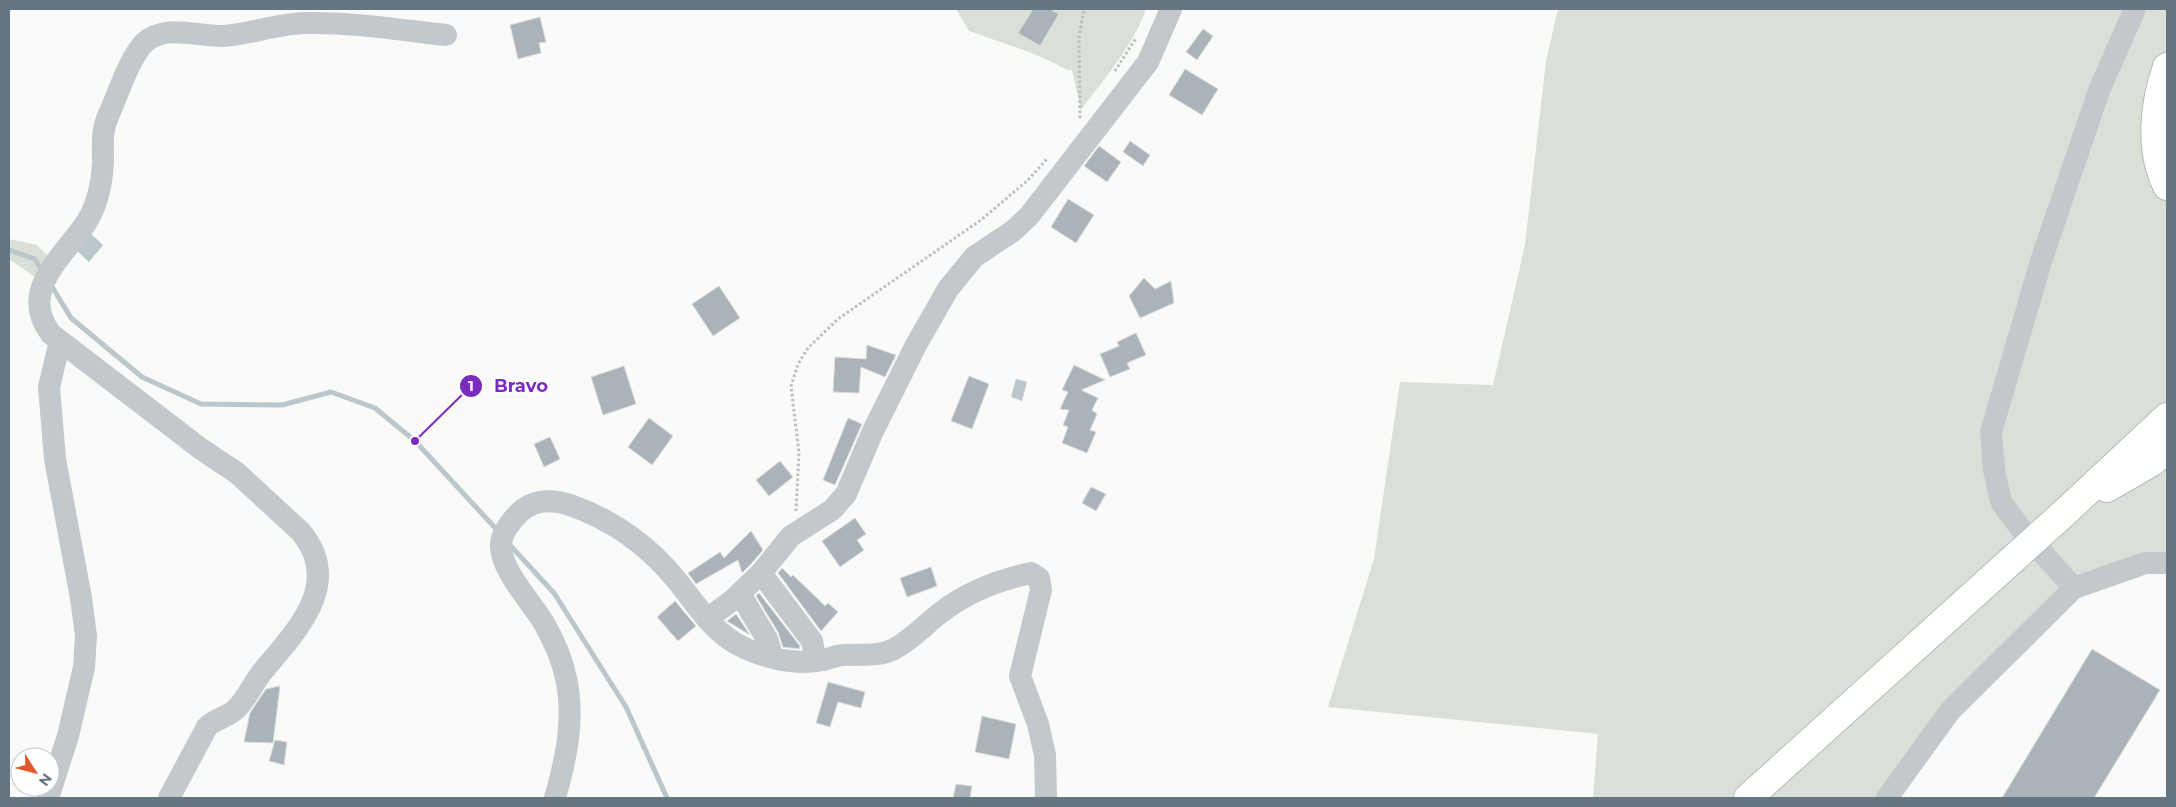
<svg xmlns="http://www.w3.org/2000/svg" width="2176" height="807" viewBox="0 0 2176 807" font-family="Montserrat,sans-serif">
  <rect width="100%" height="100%" fill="#fafaf8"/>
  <path fill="#dadfd7" d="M956,9H1146C1133,46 1104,79 1081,110L1072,70C1065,71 1061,66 1054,63C1027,50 997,41 969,31Z
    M1558,9H2167V417L2065,512L2167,437V563L2074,588L1887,798H1593L1598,734L1328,707L1374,559L1400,382L1493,385L1525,245L1546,61Z
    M9,239L37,245L53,261L35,277L9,259Z"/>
  <path fill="#bbc7cb" d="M91,234L103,245L89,262L77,251Z
    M1016,379L1027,382L1022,401L1011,397Z"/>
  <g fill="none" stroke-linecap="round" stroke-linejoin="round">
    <path stroke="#bbc7cb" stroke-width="5" d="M9,250L35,259L42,271
      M51,285L71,318L142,377L201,404L282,405L331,392L375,408L415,441L498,531
      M508,543L554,593L626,707L667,798"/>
  </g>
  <path fill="#aab3b9" stroke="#dcdcda" d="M1033,9H1050L1059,14L1040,46L1018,33Z
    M540,17L546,42L539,43L541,53L518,59L510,25Z
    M1203,29L1213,36L1197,60L1186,52Z
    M1185,69L1218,89L1202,115L1169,95Z
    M1130,141L1150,155L1143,166L1123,152Z
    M1099,146L1121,162L1107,182L1084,166Z
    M1068,199L1094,215L1076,243L1051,227Z
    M1144,278L1155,289L1171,281L1174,303L1140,318L1129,296Z
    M719,286L740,318L713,336L692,304Z
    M1136,333L1146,355L1127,363L1130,369L1110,377L1100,354L1119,346L1117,342Z
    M867,345L896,355L885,377L861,367L859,393L833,392L835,357L866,359Z
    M1074,365L1105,380L1081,390L1098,398L1092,410L1097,414L1090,430L1096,432L1087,453L1062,443L1068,427L1063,425L1069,410L1060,409L1068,392L1062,390Z
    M624,366L636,404L603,415L591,377Z
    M969,376L989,384L972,429L951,421Z
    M649,418L673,436L652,465L628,447Z
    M848,418L862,424L835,485L823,480Z
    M550,437L560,459L544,467L534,444Z
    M780,461L793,477L769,496L756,480Z
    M1091,487L1106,494L1096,511L1082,503Z
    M855,518L866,534L857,540L864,550L840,567L822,541Z
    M751,531L763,550L751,564L742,573L738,560L696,584L688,573L720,552L724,558Z
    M931,567L937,586L907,597L900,578Z
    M782,568L791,577L793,575L825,606L828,603L838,612L821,631L778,573Z
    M759,593L800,646L799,649L783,647L778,632L756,596Z
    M675,601L696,626L678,641L657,617Z
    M736,614L750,635L727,621Z
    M2092,649L2160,690L2094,798H2002Z
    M828,682L865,692L861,708L838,702L830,727L816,723Z
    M280,686L273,743L244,742L250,713L266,689Z
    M982,716L1016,724L1009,759L975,752Z
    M275,740L287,742L284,765L269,761Z
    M956,784L972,786L970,798H953Z"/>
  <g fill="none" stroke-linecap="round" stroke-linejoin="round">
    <defs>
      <path id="major" d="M2167,67C2154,104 2149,149 2167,186
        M2107,488L2152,462L2167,449
        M2063,514L2167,417
        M1748,798L2002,569"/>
    </defs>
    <use href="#major" stroke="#b5babe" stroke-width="30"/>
    <path stroke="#bbbfc2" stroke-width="3" stroke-dasharray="2.5 2.5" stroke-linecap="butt" d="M1115,71L1136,38
      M1080,118L1079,37L1084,9
      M796,511L799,453L791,386L798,364L808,348L838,319L981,220L1028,180L1047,159"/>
    <path stroke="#c3c8cc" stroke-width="22" d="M761,573L812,641L816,661
      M2074,588L2021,529L2001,502L1994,470L1991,432L2042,258L2100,88L2135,9
      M740,594L767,639L773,658
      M707,619L734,599L761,573L791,536L832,510L846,494L873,431L916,345L948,289L974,257L1013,231L1029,216L1148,62L1171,9
      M48,798L68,736L84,667L86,636L81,598L55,459L49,387L60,341
      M169,798L207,727C215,719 228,717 236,709C247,699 253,683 263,671C296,631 344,584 301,532L237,473L201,449L51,334C18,291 63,257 86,223C97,206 102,182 103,162C103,144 101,131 109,114C118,94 129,59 144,43C166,23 198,37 224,36C252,34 279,23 306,23C353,22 400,30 446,35
      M555,798C566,759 575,719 566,678C562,659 553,639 544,623C532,603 499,568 501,544C502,532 511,521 519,513C533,499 552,499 570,505C610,519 646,544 673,576C693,599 708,627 735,643C760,657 794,666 823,660C830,659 836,655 844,655C860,654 879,657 894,649C911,640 925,625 940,613C967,592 998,580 1031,573L1039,578L1041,590L1020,676L1038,724L1045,755L1046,798
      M1887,798L1950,711L2074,588L2145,563H2167"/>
    <use href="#major" stroke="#fff" stroke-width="28"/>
    <defs>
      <path id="major-bridge" d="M2002,569L2063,514"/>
    </defs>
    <use href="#major-bridge" stroke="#b5babe" stroke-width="30" stroke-linecap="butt"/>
    <use href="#major-bridge" stroke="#fff" stroke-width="28"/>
  </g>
  <path fill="none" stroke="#7b2cbf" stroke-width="2" d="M415 441L471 386"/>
  <g fill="#7b2cbf" stroke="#fff" stroke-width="2">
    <circle cx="415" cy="441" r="5"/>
    <circle cx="471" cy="386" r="12"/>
  </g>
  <g font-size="15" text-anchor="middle" font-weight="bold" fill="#fff">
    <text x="471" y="391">1</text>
  </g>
  <g font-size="18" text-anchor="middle" font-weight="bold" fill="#7b2cbf" stroke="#fff" stroke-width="5" stroke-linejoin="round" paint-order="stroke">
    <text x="521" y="392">Bravo</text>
  </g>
  <rect width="2176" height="807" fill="none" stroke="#657683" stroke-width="20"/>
  <g transform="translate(35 772) rotate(126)"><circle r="24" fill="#ffffff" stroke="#c1c8cd"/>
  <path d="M0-4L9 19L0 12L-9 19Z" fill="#e4572e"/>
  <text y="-8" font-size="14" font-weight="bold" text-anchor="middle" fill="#657683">N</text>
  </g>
</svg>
